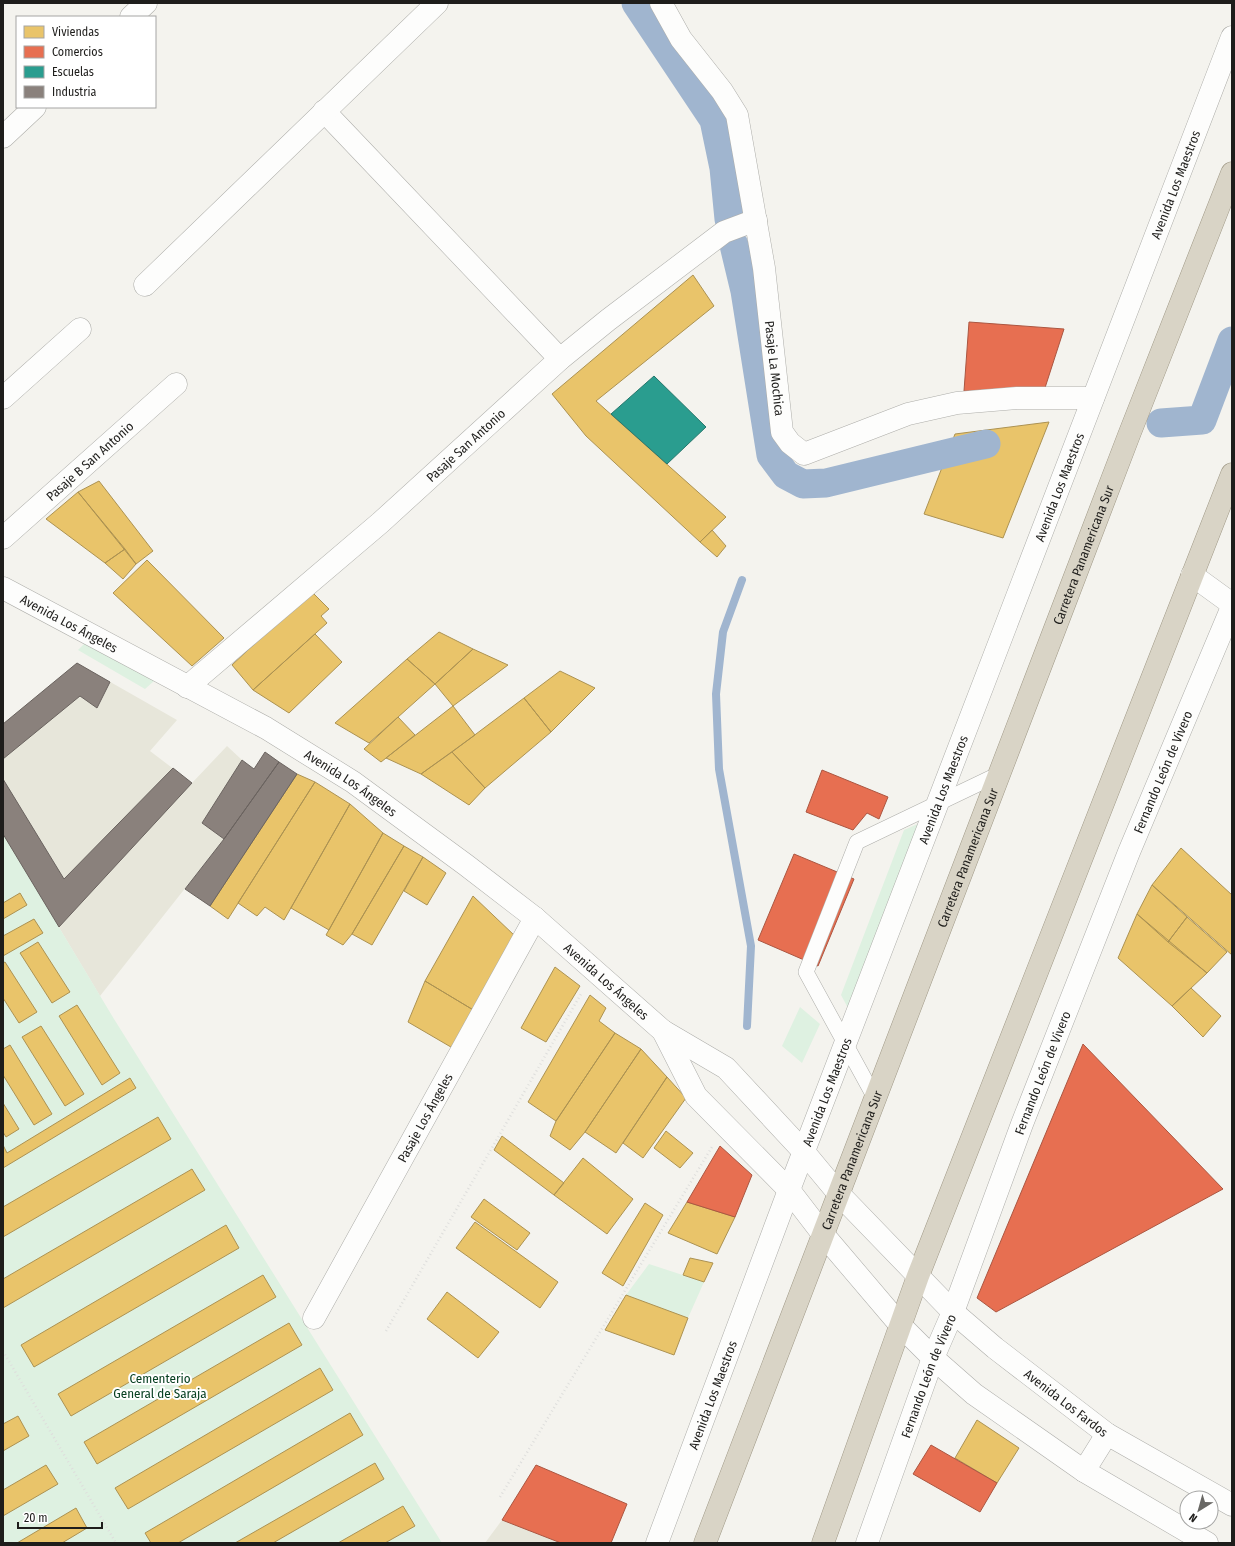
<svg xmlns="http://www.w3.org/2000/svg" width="1235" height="1546" viewBox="0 0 1235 1546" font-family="'Fira Sans Condensed',sans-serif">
  <rect width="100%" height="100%" fill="#f4f3ee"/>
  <path fill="#e7e6da" d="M77,663L177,720L150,751L192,783L227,746L242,760L202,823L224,839L100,996L3,834V724Z
    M502,1520L561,1543H485Z"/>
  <path fill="#def1e1" d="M86,642L154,681L145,689L78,650Z
    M920,823L848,1008L841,995L904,830Z
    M3,834L114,1019L442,1543H3Z
    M800,1007L820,1024L802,1063L782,1046Z
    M649,1264L704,1282L688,1318L626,1295Z"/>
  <path fill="#e9c46a" stroke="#ac9252" d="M693,275L714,306L596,401L726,517L700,542L586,436L552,394Z
    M1049,422L1003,538L924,514L955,434Z
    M99,481L153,551L136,564L78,492Z
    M78,492L125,549L105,563L46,519Z
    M712,530L726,546L717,557L700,542Z
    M125,549L136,564L123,579L105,563Z
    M147,560L224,638L192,666L113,593Z
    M311,591L329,609L321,616L327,623L253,690L232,665Z
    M439,632L473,649L435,684L407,659Z
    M315,634L342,662L289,713L253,690Z
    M473,649L508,665L453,706L435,684Z
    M407,659L435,684L369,743L335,723Z
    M560,671L595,688L551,732L524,698Z
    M524,698L551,732L485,788L452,752Z
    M453,706L475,735L421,774L386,758Z
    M398,717L415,735L381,762L364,749Z
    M452,752L485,788L469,805L421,774Z
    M297,774L315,782L228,919L210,906Z
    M315,782L350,804L284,920L265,907L257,916L238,903Z
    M350,804L383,833L329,930L291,908Z
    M383,833L404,846L352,934L343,945L326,935Z
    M404,846L423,857L372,945L352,934Z
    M1181,848L1232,895V955L1152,885Z
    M423,857L446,873L427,905L404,891Z
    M1152,885L1187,917L1168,942L1137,914Z
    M20,893L27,905L3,919V903Z
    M473,896L515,936L475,1011L425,981Z
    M1137,914L1207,973L1172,1006L1118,958Z
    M1187,917L1227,952L1207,973L1168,942Z
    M34,919L43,933L3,956V936Z
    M38,942L70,992L52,1003L20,953Z
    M5,962L37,1012L19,1023L3,998V963Z
    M555,967L580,986L546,1042L521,1028Z
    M425,981L475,1011L456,1050L408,1022Z
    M1191,988L1221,1016L1203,1037L1172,1006Z
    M590,995L606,1008L599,1021L615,1033L556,1121L528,1102Z
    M77,1005L120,1073L102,1085L59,1016Z
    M41,1026L84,1094L65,1106L22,1037Z
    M615,1033L641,1049L585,1132L570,1150L550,1136L556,1121Z
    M10,1045L52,1114L34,1125L3,1075V1049Z
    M641,1049L667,1077L616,1153L585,1132Z
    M667,1077L686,1098L643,1158L623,1143Z
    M130,1078L136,1088L3,1168V1145L7,1153Z
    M3,1103L19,1129L6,1137L3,1132Z
    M158,1117L171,1139L3,1237V1207Z
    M666,1131L693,1153L680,1168L654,1148Z
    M502,1136L564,1183L554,1195L494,1150Z
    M583,1158L633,1199L607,1234L554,1195Z
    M192,1169L205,1190L3,1308V1279Z
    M484,1199L530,1233L517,1250L471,1217Z
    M687,1202L735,1217L717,1254L668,1233Z
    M645,1203L663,1215L623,1286L602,1273Z
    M475,1222L558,1282L540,1308L456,1248Z
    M226,1225L239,1248L34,1367L21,1345Z
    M690,1258L713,1263L704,1282L683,1275Z
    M263,1275L276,1297L71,1416L58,1394Z
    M447,1292L499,1332L478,1358L427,1319Z
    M626,1295L688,1318L674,1355L605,1330Z
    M289,1323L302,1345L97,1464L84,1442Z
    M320,1368L333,1390L128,1509L115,1488Z
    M350,1413L363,1435L178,1543H151L145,1533Z
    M18,1416L29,1436L3,1451V1424Z
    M977,1420L1019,1448L997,1483L955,1458Z
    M375,1463L384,1479L273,1543H235Z
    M46,1465L58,1484L3,1516V1490Z
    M403,1506L415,1526L385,1543H338Z
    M76,1508L87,1528L62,1543H17Z"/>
  <path fill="#e76f51" stroke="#ab5641" d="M969,322L1064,329L1043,394L964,391Z
    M822,770L888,797L879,819L867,813L853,830L806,812Z
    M794,854L854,879L818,966L758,940Z
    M1083,1044L1223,1189L996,1312L977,1298Z
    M720,1146L752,1175L735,1217L687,1202Z
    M931,1445L997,1483L980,1512L913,1474Z
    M536,1465L627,1504L611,1543H561L502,1520Z"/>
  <path fill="#2a9d8f" stroke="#26776c" d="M654,376L706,427L667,464L611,414Z"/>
  <path fill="#8a817c" stroke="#6a635f" d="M77,663L110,682L97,708L80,696L3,759V724Z
    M265,752L279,762L224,839L202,823L242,760L254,769Z
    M279,762L297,774L210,906L185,889L224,839Z
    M173,768L192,783L59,927L3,834V779L64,879Z"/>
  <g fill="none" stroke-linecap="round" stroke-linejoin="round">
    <path stroke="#a0b5cf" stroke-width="8" d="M742,580L723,632L716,694L719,769L751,946L747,1026"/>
    <path stroke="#a0b5cf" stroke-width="29" d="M636,3L714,120L724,168L729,219
      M734,245L745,291L771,455L786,475L803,484L826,483L986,444
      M1161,423L1202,420L1232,341"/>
    <defs>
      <path id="service" d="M875,1098L806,972L857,842L999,774"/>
      <g id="minor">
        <path id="s1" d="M661,3L681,39L722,91L737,115L764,268L782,432L790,443L804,454L908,414L957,403L1017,398H1093"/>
        <path d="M131,17L146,3"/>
        <path d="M324,111L560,359"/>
        <path d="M3,137L35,107"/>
        <path d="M145,285L437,3"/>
        <path d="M3,398L80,329"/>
        <path id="s2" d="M3,538L176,384"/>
        <path d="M1192,575L1232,604"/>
        <path id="s3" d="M187,687L380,523L560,359L608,320L724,232L756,220"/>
        <path id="s4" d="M314,1318L535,918"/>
        <path id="s5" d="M657,1543L789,1190L1232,37"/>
        <path id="s6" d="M867,1543L933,1358L953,1312L1022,1124L1129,852L1232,607"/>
      </g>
      <g id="tertiary">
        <path id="s7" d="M3,588L266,728L353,782L466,865L535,918L663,1031L726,1068L804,1152L838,1193L953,1312L995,1348L1107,1434L1232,1505"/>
        <path d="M663,1031L696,1096L789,1190L822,1233L901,1326L933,1358L974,1394L1084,1471L1207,1543"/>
        <path d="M1084,1471L1107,1434"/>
      </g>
      <g id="trunk">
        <path id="s8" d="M705,1543L1129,435L1232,173"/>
        <path d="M823,1543L918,1276L1232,474"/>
      </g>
    </defs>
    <use href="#service" stroke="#adada9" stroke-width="16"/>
    <use href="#minor" stroke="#adada9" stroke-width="23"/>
    <use href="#tertiary" stroke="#adada9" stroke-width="23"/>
    <use href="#trunk" stroke="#9f9886" stroke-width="23"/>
    <path stroke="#dededc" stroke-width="2.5" stroke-dasharray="1 3" stroke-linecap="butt" d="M386,1331L581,994
      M3,1351L116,1543
      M500,1497L712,1147"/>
    <use href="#service" stroke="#fdfdfc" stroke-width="15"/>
    <use href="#minor" stroke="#fdfdfc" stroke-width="22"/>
    <use href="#tertiary" stroke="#fdfdfc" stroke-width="22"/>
    <use href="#trunk" stroke="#d9d4c6" stroke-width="22"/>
  </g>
  <g text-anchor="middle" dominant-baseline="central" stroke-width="4" stroke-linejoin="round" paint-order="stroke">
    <g font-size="13" fill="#1e1d1b" stroke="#fff">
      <text stroke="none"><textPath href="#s5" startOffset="1454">Avenida Los Maestros</textPath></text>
      <text stroke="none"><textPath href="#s1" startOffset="392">Pasaje La Mochica</textPath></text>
      <text stroke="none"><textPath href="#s3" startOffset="369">Pasaje San Antonio</textPath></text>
      <text stroke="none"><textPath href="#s2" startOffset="116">Pasaje B San Antonio</textPath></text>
      <text stroke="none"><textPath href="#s5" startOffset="1130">Avenida Los Maestros</textPath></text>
      <text stroke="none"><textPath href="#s8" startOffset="1058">Carretera Panamericana Sur</textPath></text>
      <text stroke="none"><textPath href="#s7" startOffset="75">Avenida Los Ángeles</textPath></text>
      <text stroke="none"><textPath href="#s6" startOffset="826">Fernando León de Vivero</textPath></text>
      <text stroke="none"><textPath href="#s7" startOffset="399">Avenida Los Ángeles</textPath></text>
      <text stroke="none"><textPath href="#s5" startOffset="806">Avenida Los Maestros</textPath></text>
      <text stroke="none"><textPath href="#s8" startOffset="734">Carretera Panamericana Sur</textPath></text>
      <text stroke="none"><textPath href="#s7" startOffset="723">Avenida Los Ángeles</textPath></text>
      <text stroke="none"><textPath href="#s6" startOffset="502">Fernando León de Vivero</textPath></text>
      <text stroke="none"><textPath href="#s5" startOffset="482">Avenida Los Maestros</textPath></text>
      <text stroke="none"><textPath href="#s4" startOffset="229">Pasaje Los Ángeles</textPath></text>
      <text stroke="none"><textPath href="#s8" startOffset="410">Carretera Panamericana Sur</textPath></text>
      <text stroke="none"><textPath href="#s6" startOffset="178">Fernando León de Vivero</textPath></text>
      <text stroke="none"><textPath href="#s5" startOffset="158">Avenida Los Maestros</textPath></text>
      <text stroke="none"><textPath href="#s7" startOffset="1350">Avenida Los Fardos</textPath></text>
    </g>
    <g font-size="13" fill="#084122" stroke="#fff">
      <text x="160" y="1378">Cementerio<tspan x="160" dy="15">General de Saraja</tspan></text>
    </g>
  </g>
  <rect width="1235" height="1546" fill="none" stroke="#1e1d1b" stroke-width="8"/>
  <rect x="16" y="16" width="140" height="92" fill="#ffffff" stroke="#a5a5a4"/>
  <rect x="24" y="26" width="20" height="12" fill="#e9c46a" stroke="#a5a5a4"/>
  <text x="52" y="36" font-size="12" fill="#1e1d1b">Viviendas</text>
  <rect x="24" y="46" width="20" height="12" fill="#e76f51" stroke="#a5a5a4"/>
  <text x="52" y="56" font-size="12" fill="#1e1d1b">Comercios</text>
  <rect x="24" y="66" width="20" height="12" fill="#2a9d8f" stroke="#a5a5a4"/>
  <text x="52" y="76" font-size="12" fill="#1e1d1b">Escuelas</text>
  <rect x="24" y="86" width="20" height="12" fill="#8a817c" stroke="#a5a5a4"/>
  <text x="52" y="96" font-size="12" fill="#1e1d1b">Industria</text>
  <g transform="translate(1199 1510) rotate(217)"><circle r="19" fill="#ffffff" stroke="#a5a5a4"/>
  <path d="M0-3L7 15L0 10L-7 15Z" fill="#696865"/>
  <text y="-6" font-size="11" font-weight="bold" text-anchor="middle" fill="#1e1d1b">N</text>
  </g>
  <path d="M18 1522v6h84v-6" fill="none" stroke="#1e1d1b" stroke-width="2"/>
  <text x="24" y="1522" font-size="12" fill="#1e1d1b" stroke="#ffffff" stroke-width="3" paint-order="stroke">20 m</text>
</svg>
